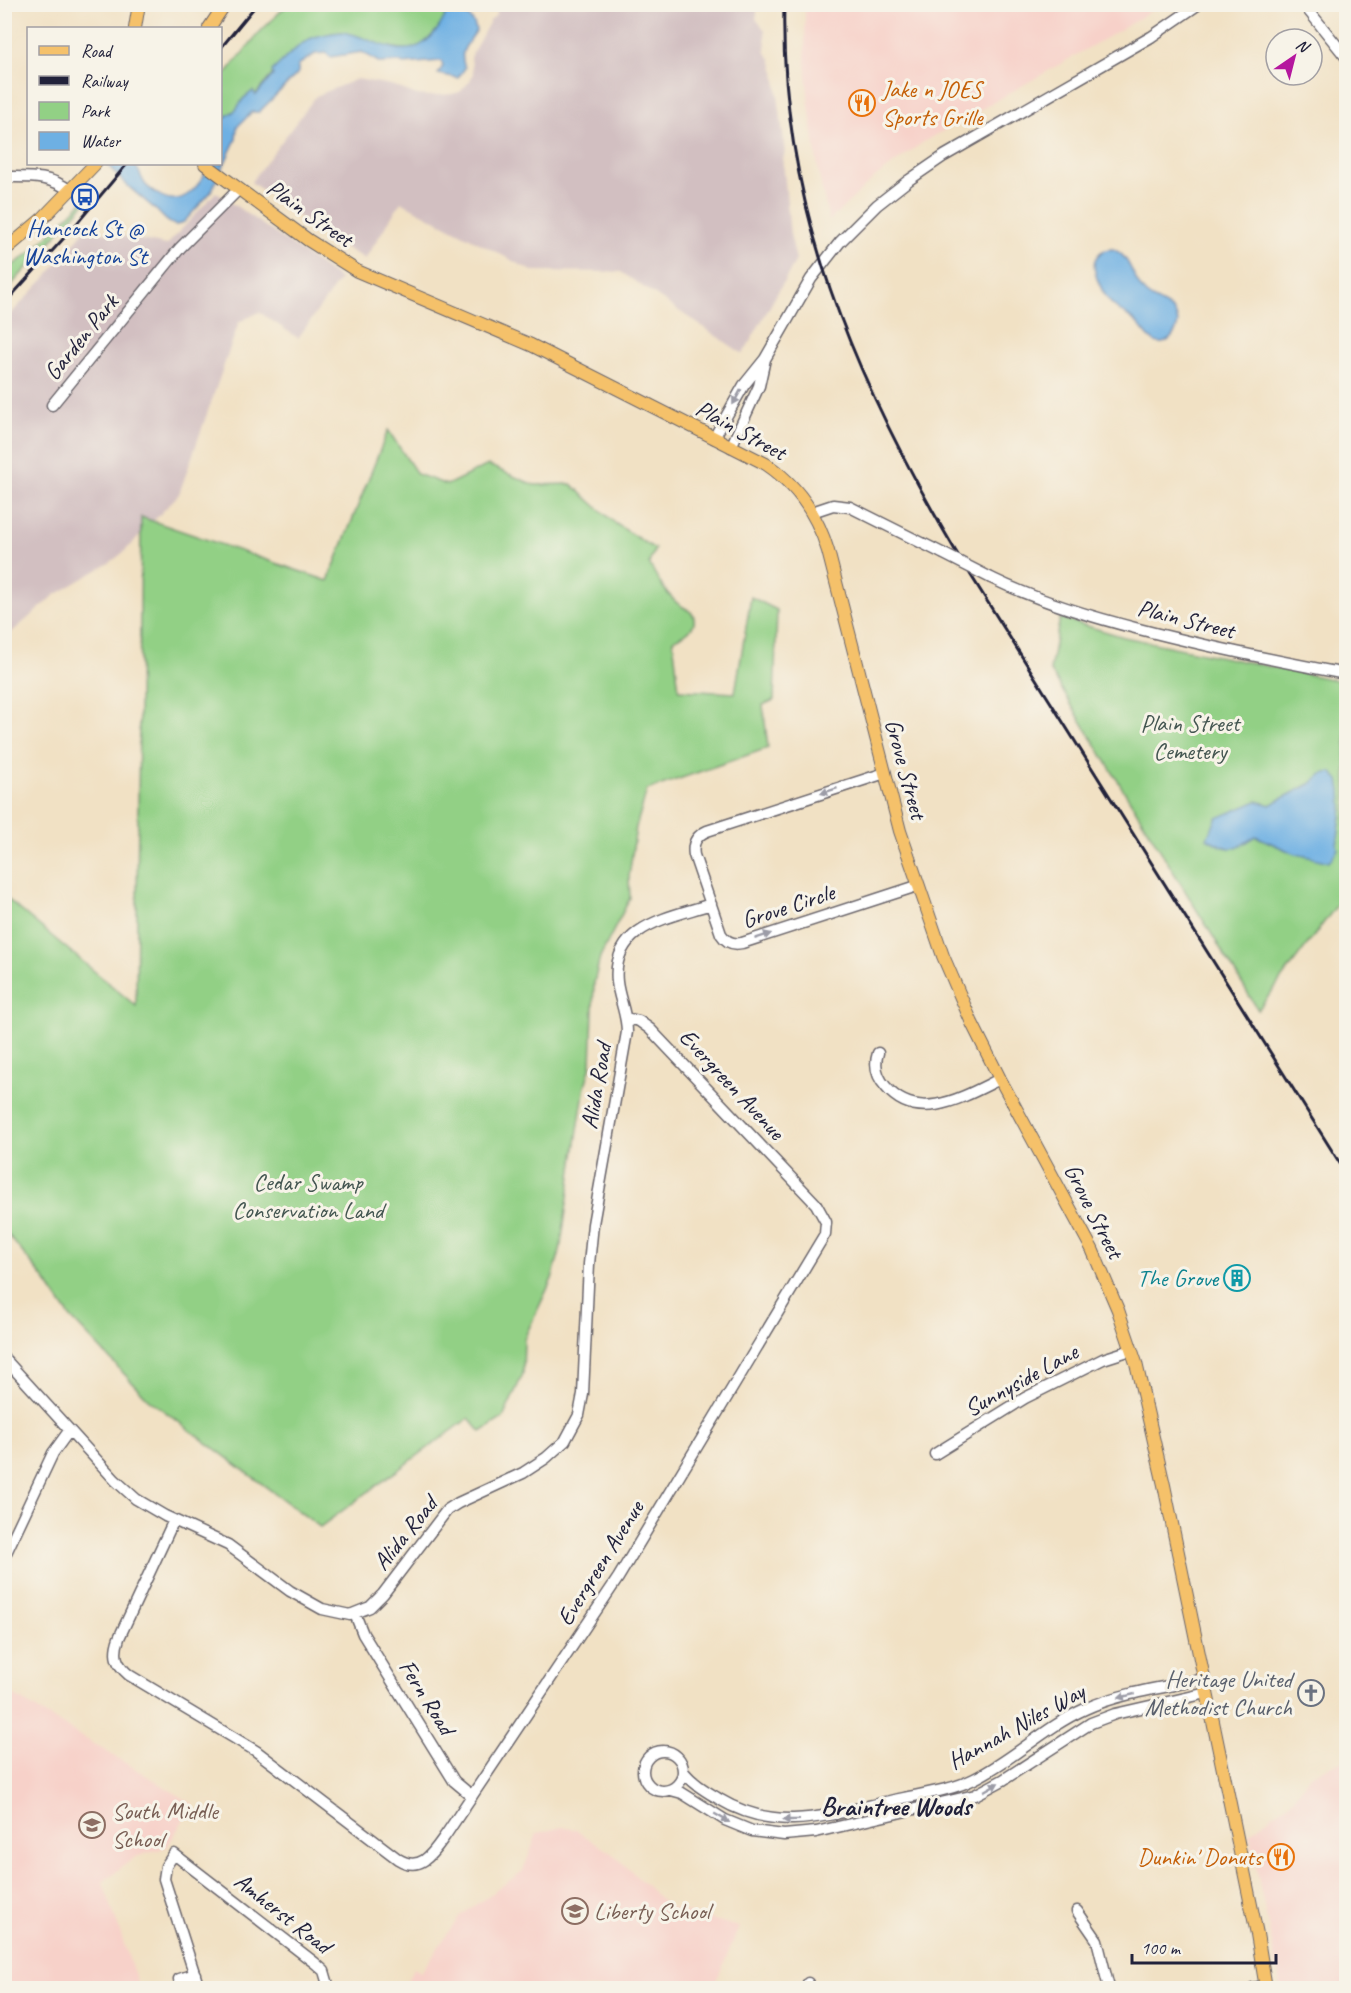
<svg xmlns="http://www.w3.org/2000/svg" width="1351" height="1993" viewBox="0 0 1351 1993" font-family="Caveat,sans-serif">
  <rect width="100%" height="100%" fill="#f7f3e8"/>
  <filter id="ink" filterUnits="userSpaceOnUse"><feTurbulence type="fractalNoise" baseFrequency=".0167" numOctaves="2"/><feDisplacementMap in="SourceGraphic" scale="12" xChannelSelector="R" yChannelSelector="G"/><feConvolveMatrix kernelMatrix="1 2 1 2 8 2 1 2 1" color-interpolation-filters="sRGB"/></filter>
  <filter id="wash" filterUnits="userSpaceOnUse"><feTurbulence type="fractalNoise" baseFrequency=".008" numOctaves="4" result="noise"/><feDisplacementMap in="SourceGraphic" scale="24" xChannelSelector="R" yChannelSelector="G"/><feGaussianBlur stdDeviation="1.35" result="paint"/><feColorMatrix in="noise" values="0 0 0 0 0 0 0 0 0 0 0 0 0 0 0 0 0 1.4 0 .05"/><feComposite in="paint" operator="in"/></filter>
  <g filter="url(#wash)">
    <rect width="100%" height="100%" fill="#f1e1c4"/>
    <path fill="#f7d1c9" d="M805,5V4L1161,5L1118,31L922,143L873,179L829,221L819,175L809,105L805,58Z
      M10,1693L193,1804L167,1847L135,1857L103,1882L139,1988H5L4,1699Z
      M1346,1759V1988H1281L1249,1833L1294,1799L1310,1775Z
      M562,1827L576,1830L614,1855L669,1907L739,1927L719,1975L711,1988H404L413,1968L421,1972L460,1916L523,1871L537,1833Z"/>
    <path fill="#d2bfc1" d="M498,5H758L756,19L765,30L766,53L771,59L775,72L785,150L783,160L790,234L796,260L743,354L621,272L532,271L401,202L365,259L330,239L251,182L316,96L357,79L391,85L417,95L428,96L452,94L460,92L470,81L473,73L471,58L473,52L490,21L496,15Z
      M216,192L340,279L298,338L259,312L239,322L179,494L125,551L111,562L55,595L5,638L4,321L46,277L86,229L167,245Z"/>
    <path fill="#92d085" stroke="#5a7960" stroke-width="1.5" fill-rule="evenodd" d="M287,5H451L446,13L443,23L436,31L424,44L408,50L382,46L356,36L332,33L322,37H315L302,44L288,56L255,95L253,91L243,99L236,110L225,117L221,127L220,136V81L258,34Z
      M84,200L86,202L5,292V271L34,250Z
      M388,430L417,474L447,485L488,465L534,485L571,484L616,524L655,549L649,563C657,578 664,591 676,602C683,609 696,610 694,622C693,631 680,636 673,640L679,690L735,693L751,597L777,610L774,700L763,705L768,748L647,790L636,827L629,877L630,898L600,957L594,983L591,1065L585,1086L577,1136L560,1251L552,1279L524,1339L523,1374L503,1418L481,1432L469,1418L320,1527L148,1399L70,1317L45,1280L5,1231V897L136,1006L141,517L328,581Z
      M1060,618L1124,637L1346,682V893L1258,1010L1050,670ZM1323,774L1342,808L1337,845L1338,849L1293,853L1255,836L1239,810L1257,801L1270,805L1310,784Z"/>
    <path fill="#6eb0e3" stroke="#48698f" stroke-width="1.5" d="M451,5H464L461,10L462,14C471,16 475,22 476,31C467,46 458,50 465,68L458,78L438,74L443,66L441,61L403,64L400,62L380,63L362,52L330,57L326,53L315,54L298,65V73L259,112H252L237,127L236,139L211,192L184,222L177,225C167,224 162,215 155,209C136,193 123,183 107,164H133C140,169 140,177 145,184C148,188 152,190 156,193C182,211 200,186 210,164H220L221,127L225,117L236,110L243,99L253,91L256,95L273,75L272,71C282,62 302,40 315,37C320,35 337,32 342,32C369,35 399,62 425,42C441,30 442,19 451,5Z
      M1113,249C1132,257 1132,280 1145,293C1154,302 1173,304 1177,318C1181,329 1167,350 1154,341C1148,338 1144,330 1138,324C1131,317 1121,312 1113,305C1104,297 1091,271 1095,260C1099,252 1104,249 1113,249Z
      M1331,772L1339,780L1341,791L1342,808L1337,845L1338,849L1329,862L1293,853L1256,836C1233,851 1230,852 1207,838L1217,818L1257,801L1270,805L1310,784L1322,774Z"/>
  </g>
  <g filter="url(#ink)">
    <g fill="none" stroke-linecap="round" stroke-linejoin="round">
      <defs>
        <path id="minor" d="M1309,11L1346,57
          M4,177C28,177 51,175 70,191
          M52,405L180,248L239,189
          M714,438L744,385L765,359L811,279L840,242L877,205L909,180L944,156L1151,37L1199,4
          M731,447L759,386L765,359
          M812,512L833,505L850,507L942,553
          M991,578C1038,601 1088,616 1139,629C1208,647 1277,661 1346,674
          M885,773L707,831C696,836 692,843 694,855L721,934C726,942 733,945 742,943L917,886
          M878,1053C874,1065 877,1077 886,1087C918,1125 965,1096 1000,1079
          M4,1358L115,1480L136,1499L165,1516L228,1545L290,1591L322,1609L350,1615L370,1607L383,1594L447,1510L458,1503L523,1473L546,1458L565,1441L579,1415L583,1394L589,1264L593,1224L627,1032C627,1014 619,999 617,982C611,925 669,918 711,904
          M935,1454L1025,1398L1103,1359L1131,1350
          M174,1520L119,1638C113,1655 116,1664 129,1675L256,1751L398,1859C422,1874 434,1851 447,1833L618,1578L825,1234L826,1222L816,1204L650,1029L639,1021L626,1018
          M4,1557L53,1453L69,1431
          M355,1614L363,1634L454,1781L472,1796
          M643 1771a20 20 0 1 1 40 0a20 20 0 1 1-40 0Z
          M683,1771C692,1783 706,1791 719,1799C779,1835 831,1814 894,1800C920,1794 950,1791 974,1779C1013,1760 1045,1727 1085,1709C1120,1693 1166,1687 1204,1679
          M671,1790L682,1793L725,1820L752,1831L784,1835L816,1832L975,1795L1003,1780L1091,1723L1115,1714L1207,1693
          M1077,1911L1097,1940L1109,1988
          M179,1979L195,1974
          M199,1988L164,1879L166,1866L174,1854L315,1963L324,1971L329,1988
          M808,1988V1983
          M1253,1988L1266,1986"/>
        <path id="major" d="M135,28L139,4
          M209,28L225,4
          M205,164L308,240L357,271L531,345L766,464C797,485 817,514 828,551L900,831L943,956L972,1023L1000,1079L1092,1249L1118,1310L1136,1363L1164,1485L1257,1934L1266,1988
          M4,251L43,218L95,164"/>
      </defs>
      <use href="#minor" stroke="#6a656b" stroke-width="13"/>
      <use href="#major" stroke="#6a656b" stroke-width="14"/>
      <use href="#minor" stroke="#fff" stroke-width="10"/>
      <use href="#major" stroke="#f5c16b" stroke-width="12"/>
      <path stroke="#22223b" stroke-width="3" d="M784,4C779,205 855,380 955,550L1346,1173
        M220,49L257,4
        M4,304L74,227L127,164"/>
      <defs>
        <path id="minor-bridge" d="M942,553L991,578"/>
      </defs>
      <use href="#minor-bridge" stroke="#6a656b" stroke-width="13" stroke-linecap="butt"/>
      <use href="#minor-bridge" stroke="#fff" stroke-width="10"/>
    </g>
    <defs><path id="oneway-solid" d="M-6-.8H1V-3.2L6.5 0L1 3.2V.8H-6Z" transform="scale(1.5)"/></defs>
    <g fill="#9c9ca7">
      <use href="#oneway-solid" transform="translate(737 397) rotate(119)"/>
      <use href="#oneway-solid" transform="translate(829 791) rotate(162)"/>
      <use href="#oneway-solid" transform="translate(763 936) rotate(-18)"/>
      <use href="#oneway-solid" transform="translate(1126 1696) rotate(167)"/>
      <use href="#oneway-solid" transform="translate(991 1787) rotate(-30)"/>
      <use href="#oneway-solid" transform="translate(722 1818) rotate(30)"/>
      <use href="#oneway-solid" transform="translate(791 1820) rotate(179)"/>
    </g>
  </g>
  <defs>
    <symbol id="restaurant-ring" viewBox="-11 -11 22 22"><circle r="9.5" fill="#f7f3e8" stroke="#e8710a" stroke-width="1.5"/><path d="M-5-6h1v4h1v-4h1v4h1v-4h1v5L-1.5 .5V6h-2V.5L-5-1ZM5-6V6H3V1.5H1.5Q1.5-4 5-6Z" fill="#e8710a"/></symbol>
    <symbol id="bus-ring" viewBox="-11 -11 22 22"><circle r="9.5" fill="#f7f3e8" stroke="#1a4fb4" stroke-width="1.5"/><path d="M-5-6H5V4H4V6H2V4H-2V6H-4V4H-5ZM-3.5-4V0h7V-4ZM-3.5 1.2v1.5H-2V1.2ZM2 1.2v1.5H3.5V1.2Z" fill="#1a4fb4"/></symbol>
    <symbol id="building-ring" viewBox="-11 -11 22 22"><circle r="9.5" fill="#f7f3e8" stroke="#0f9aa8" stroke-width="1.5"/><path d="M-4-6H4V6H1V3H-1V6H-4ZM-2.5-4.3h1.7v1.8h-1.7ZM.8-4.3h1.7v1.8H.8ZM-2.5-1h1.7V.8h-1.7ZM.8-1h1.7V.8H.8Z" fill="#0f9aa8"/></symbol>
    <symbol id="church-ring" viewBox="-11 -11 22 22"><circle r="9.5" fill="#f7f3e8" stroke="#6b7280" stroke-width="1.5"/><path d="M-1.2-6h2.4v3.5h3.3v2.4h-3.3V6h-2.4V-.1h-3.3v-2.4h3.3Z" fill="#6b7280"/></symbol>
    <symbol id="school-ring" viewBox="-11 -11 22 22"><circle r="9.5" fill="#f7f3e8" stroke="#8d6e63" stroke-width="1.5"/><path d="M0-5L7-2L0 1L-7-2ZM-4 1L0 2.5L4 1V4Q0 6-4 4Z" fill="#8d6e63"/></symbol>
  </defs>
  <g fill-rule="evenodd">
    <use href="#restaurant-ring" x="847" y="88" width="30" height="30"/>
    <use href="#bus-ring" x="70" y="182" width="30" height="30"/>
    <use href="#building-ring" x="1222" y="1263" width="30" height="30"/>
    <use href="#church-ring" x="1296" y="1678" width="30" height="30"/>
    <use href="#school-ring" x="77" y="1810" width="30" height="30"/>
    <use href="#restaurant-ring" x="1266" y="1842" width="30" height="30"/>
    <use href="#school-ring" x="560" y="1896" width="30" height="30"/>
  </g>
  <g text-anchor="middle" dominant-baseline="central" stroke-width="6" stroke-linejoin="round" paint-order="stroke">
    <g font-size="24" fill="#c56008" stroke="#f7f3e8" text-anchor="start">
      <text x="882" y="89">Jake n JOES<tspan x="882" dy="28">Sports Grille</tspan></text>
      <text x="1262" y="1857" text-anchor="end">Dunkin' Donuts</text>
    </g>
    <g font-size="24" fill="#22223b" stroke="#f7f3e8">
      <text transform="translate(310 213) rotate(35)">Plain Street</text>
      <text transform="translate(81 337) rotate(-51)">Garden Park</text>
      <text transform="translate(741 430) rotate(29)">Plain Street</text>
      <text transform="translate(1186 619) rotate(14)">Plain Street</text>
      <text transform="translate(906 769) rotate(75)">Grove Street</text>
      <text transform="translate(788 906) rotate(-18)">Grove Circle</text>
      <text transform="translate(732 1084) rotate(47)">Evergreen Avenue</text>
      <text transform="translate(596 1086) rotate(-80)">Alida Road</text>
      <text transform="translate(1094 1211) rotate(63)">Grove Street</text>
      <text transform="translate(1021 1380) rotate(-29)">Sunnyside Lane</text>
      <text transform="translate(405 1533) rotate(-51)">Alida Road</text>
      <text transform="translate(600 1563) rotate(-58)">Evergreen Avenue</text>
      <text transform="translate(427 1697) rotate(58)">Fern Road</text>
      <text transform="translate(1016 1726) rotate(-29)">Hannah Niles Way</text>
      <text transform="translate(283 1913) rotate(38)">Amherst Road</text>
    </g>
    <g font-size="24" fill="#164399" stroke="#f7f3e8">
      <text x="85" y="228">Hancock St @<tspan x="85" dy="28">Washington St</tspan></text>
    </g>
    <g font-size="24" fill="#445651" stroke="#f7f3e8">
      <text x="1190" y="723">Plain Street<tspan x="1190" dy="28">Cemetery</tspan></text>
      <text x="308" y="1182">Cedar Swamp<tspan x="308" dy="28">Conservation Land</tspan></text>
    </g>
    <g font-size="24" fill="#0d838f" stroke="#f7f3e8" text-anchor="end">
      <text x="1218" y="1278">The Grove</text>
    </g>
    <g font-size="24" fill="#5b616d" stroke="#f7f3e8" text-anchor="end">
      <text x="1292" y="1679">Heritage United<tspan x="1292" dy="28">Methodist Church</tspan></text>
    </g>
    <g font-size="24" fill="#785e54" stroke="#f7f3e8" text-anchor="start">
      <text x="112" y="1811">South Middle<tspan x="112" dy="28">School</tspan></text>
      <text x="594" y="1911">Liberty School</text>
    </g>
    <g font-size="26" font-weight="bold" fill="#22223b" stroke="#f7f3e8">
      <text x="896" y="1806">Braintree Woods</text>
    </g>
  </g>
  <rect width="1351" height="1993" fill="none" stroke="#f7f3e8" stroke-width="24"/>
  <rect x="27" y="27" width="195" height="138" fill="#f7f3e8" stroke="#a29fa3" stroke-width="1.5"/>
  <rect x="39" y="46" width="30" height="9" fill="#f5c16b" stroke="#a29fa3" stroke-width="1.5"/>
  <text x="81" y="57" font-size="18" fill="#22223b">Road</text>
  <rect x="39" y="76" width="30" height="9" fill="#22223b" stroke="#a29fa3" stroke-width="1.5"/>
  <text x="81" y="87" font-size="18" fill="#22223b">Railway</text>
  <rect x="39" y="102" width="30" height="18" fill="#92d085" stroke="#a29fa3" stroke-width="1.5"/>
  <text x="81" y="117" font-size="18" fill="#22223b">Park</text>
  <rect x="39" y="132" width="30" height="18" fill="#6eb0e3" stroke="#a29fa3" stroke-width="1.5"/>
  <text x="81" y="147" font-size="18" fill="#22223b">Water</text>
  <g transform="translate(1294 57) rotate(35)"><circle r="28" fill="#f7f3e8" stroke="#a29fa3" stroke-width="1.5"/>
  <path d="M0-4.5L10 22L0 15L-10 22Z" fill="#b5179e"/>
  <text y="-9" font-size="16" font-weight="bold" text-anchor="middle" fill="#22223b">N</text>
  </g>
  <path d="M1132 1954v9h144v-9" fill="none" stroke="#22223b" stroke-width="3"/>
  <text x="1141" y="1954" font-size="18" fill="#22223b" stroke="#f7f3e8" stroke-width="4.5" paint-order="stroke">100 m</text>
</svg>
